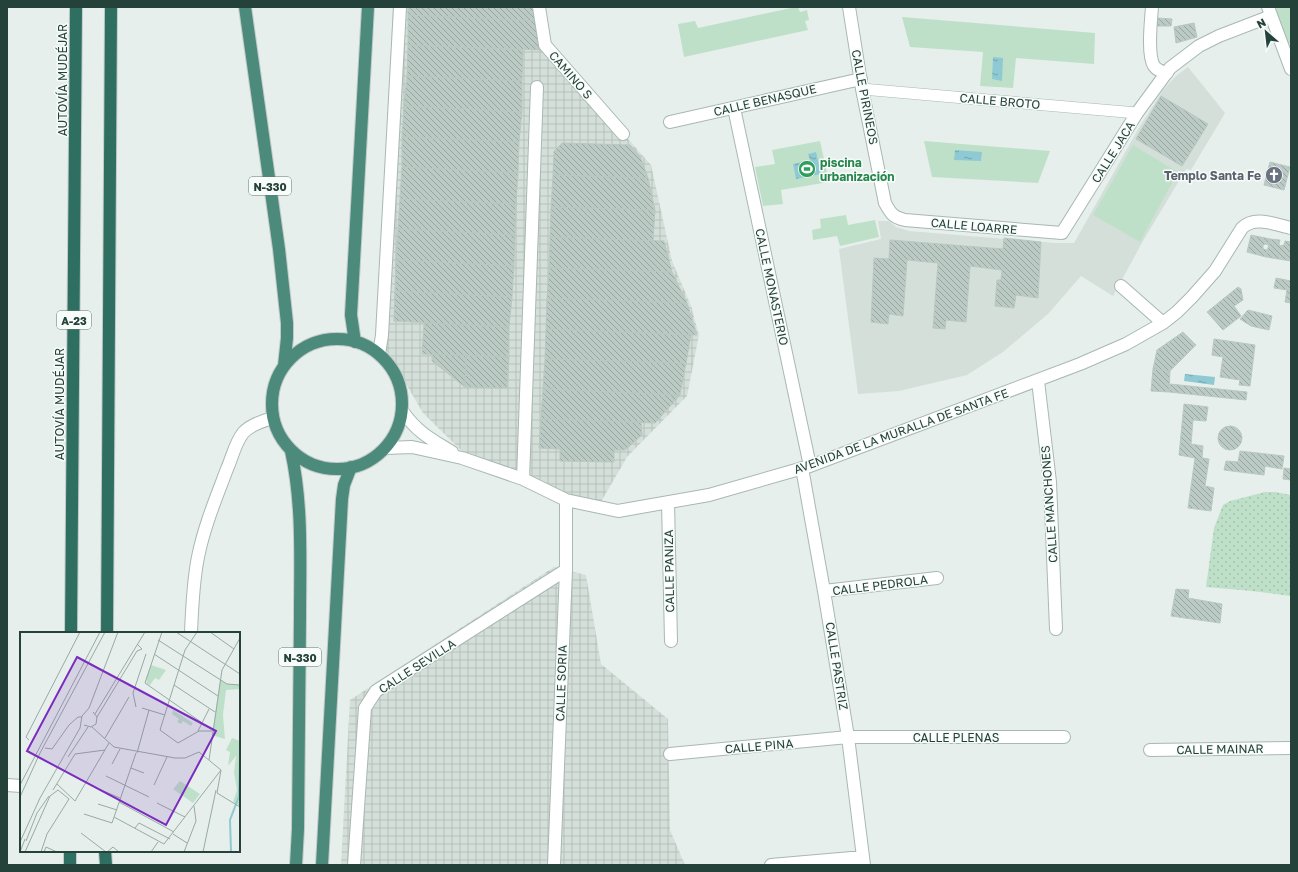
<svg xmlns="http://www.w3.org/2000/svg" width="1298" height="872" viewBox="0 0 1298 872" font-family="'Golos Text',sans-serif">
  <defs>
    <pattern id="industrial-grid" width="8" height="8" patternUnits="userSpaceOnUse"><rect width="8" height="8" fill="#d4dfda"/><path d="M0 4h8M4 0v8" fill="none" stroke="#b6c1bc"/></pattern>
    <pattern id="garden-dots" width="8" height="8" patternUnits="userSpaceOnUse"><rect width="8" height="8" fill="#bfe0c8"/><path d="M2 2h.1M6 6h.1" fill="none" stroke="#a4c1ad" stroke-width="1.8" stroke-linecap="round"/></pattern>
    <pattern id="water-ripples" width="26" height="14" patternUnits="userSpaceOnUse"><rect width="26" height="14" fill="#8ec9d4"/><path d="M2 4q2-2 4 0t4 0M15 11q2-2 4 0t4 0" fill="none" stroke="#74a5ad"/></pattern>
    <pattern id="building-back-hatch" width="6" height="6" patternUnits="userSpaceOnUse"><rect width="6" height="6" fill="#bbcac4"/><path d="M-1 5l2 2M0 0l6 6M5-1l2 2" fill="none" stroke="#98a6a0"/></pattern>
  </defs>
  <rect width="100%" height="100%" fill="#e6efeb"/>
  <path fill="#d4dfda" d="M1188,67L1225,113L1191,170L1186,169L1143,241L1113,296L1081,276L1048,314L1003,352L967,375L899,391L858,394L839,249L881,239L878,221H889L896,227L909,231L1055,243H1074L1140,126L1163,90L1176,76Z"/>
  <path fill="url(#industrial-grid)" d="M393,7H542L547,47L651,165L672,261L691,306L699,335L687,396L627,457L598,507L534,479L464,453L423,413L377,334Z
    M554,567L586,575L601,664L668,719L670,830L685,865H341L350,700Z"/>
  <path fill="#bfe0c8" d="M796,7H798L800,12L807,10L809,20L805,21L808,30L684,57L678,24L695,21L698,28Z
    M1268,7H1291V43L1282,45Z
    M902,17L1095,33L1094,64L1016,58L1013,88L980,86L983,52L910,47Z
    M820,141L829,182L781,190L783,204L763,206L755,167L775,164L772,150Z
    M924,141L1050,151L1038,183L932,177Z
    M1133,145L1178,172L1140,242L1093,215Z
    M846,215L848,225L875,220L879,237L840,246L837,236L813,240L812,230L821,228L820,219Z"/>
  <path fill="url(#garden-dots)" d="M1265,492H1275L1291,495V596L1252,591L1206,587L1214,528L1223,505L1230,501Z"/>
  <path fill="url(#water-ripples)" d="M993,57L1003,58L1002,81L992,79Z
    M955,150L982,152L981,161L954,160Z
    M816,152L821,174L796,179L793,164L810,160L808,154Z
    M1185,374L1215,377L1214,385L1184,381Z"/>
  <path fill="url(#building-back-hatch)" stroke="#b8c9c2" d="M408,7H534L537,21L408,15Z
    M408,15L537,21L541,50L408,45Z
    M1158,18L1172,19L1171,26H1156Z
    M1194,23L1197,37L1176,43L1174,27Z
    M408,45L523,50L522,81L407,76Z
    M407,76L522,81V112L404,106Z
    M1161,96L1208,124L1182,166L1136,139Z
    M404,106L522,112L519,142L402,137Z
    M402,137L519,142L518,173L402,167Z
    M562,143L630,145L640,156L648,178L553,175L554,151Z
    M1270,162L1290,167L1284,190L1264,185Z
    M402,167L518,173L516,204L400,199Z
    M553,175L648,178L655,210L551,207Z
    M400,199L516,204L515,235L398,229Z
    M551,207L655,210L653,241L550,237Z
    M398,229L515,235L514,266L396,260Z
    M1251,235L1270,239L1268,245L1266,244L1263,245V249L1267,250L1266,257L1247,252Z
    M550,237L664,241L672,272L549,268Z
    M1004,238L1041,242L1038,298L1016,295L1014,308L995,306L997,280H1001L1002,270L970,266L966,322L946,320L945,329L933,328L938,263L907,260L903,316L889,314L888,324L871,322L874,258L889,259L890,240L1003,249Z
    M1270,239L1280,240L1279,244L1280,246L1284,245L1285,241L1291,242V261L1266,257Z
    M396,260L514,266L512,297L395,291Z
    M549,268L672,272L687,303L547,298Z
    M1276,278L1291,281V303L1285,302L1287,290L1274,288Z
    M1238,287L1241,289L1243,300L1234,306L1241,316L1223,330L1207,312Z
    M395,291L512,297L509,327L394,321Z
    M547,298L687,303L697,335L546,329Z
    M1248,310L1272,316L1269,330L1251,326L1240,319Z
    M424,323L509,327V357L422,354Z
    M546,329L691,335L686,363L545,359Z
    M1183,332L1196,345L1170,371L1153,369L1157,350Z
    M1214,339L1255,345L1250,386L1239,385L1240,380L1220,377L1223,357L1212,355Z
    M432,354L466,355L465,387L432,361Z
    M466,355L509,357L507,388L465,387Z
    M545,359L686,363L680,395L543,389Z
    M1153,369L1170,371L1169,392L1151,391Z
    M1170,384L1247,392L1246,400L1169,392Z
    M543,389L680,395L655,423L541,419Z
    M1184,404L1208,407L1206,421L1193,420L1191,444L1203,446L1202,458L1209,459L1205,486L1214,488L1211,511L1188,508L1195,458L1179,455Z
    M541,419L641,422L642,435L625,450H614V462L560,461V449L539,448Z
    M1218 438a12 12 0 1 1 24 0a12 12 0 1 1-24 0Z
    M1240,451L1284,456L1282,469L1265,466L1264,475L1224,470L1226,461L1238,462Z
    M1284,468L1291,469V480L1283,479Z
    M1176,589L1189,590L1188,598L1222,604L1220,623L1171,616Z"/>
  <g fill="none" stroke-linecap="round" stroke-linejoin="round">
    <defs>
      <path id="pedestrian" d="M862,89L1137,113"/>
      <path id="minor" d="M539,7L545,45L623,134
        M849,7L862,89L885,203C891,214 893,217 905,220L1062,233L1137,113L1170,68L1199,46L1219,36L1271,16
        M1152,7C1151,21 1147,55 1154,66C1157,70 1162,72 1167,73
        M1268,7L1291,69
        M734,108L810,466
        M670,122L861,79
        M1121,286L1163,323
        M379,354L382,335L400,7
        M1038,381L1050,482L1056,629
        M403,412C418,433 431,439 452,452
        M386,448L412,447L462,458L523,479L566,500L618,511L709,495L810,466L1080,364L1126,344L1163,323L1177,312L1192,297L1215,271L1242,228C1255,215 1276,225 1291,228
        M802,468L824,591L848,737L864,865
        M523,479L537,87
        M668,502L671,641
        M824,591L937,578
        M191,633C192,607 193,582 198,557C204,527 216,498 227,469C232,458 235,443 243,433C250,425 262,421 273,418
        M1150,750L1291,748
        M670,754L848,737H1064
        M7,785L21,786
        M354,865L365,708L376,691L566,570
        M554,865L566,570V500
        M771,865L863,857"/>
      <path id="trunk" d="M245,7L279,249L287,323V338L284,366
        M272 404a65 65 0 1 1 130 0a65 65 0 1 1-130 0Z
        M355,342L351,315L368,7
        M291,451C303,505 300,561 300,617C299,687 299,758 298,829L296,865
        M322,865L342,499L344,485L351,467"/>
      <path id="motorway" d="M71,633L76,7
        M107,633L111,7
        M70,851V865
        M105,851L106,865"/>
    </defs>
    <use href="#pedestrian" stroke="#a8b8b2" stroke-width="12"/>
    <use href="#minor" stroke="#a8b8b2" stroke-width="14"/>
    <use href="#trunk" stroke="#c2cac8" stroke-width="14"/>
    <use href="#motorway" stroke="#c2cac8" stroke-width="14"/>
    <use href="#pedestrian" stroke="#fff" stroke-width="11"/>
    <use href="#minor" stroke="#fff" stroke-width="12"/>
    <use href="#trunk" stroke="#4c8a7c" stroke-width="12"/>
    <use href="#motorway" stroke="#2f6f62" stroke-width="12"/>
  </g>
  <defs>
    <symbol id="stadium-disc" viewBox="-11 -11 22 22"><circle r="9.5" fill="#2e9e5b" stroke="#f7fbf9"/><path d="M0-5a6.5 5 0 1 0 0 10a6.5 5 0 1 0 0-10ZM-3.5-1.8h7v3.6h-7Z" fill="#fff"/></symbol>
    <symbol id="church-disc" viewBox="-11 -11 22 22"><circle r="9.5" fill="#6b7280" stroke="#f7fbf9"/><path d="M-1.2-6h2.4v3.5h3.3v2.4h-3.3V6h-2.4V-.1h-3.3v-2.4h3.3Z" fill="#fff"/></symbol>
  </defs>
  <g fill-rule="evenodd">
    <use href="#stadium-disc" x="797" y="159" width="20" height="20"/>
    <use href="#church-disc" x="1264" y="165" width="20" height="20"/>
  </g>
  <g text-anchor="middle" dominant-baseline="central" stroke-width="3" stroke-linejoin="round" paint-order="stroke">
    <g fill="#f7fbf9" stroke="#637a73" stroke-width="1">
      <rect x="249" y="177" width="42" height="18" rx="3"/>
      <rect x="57" y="311" width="34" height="18" rx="3"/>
      <rect x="279" y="648" width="42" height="18" rx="3"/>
    </g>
    <g font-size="11" font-weight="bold" fill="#24423a">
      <text x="270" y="186">N-330</text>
      <text x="74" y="320">A-23</text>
      <text x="300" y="657">N-330</text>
    </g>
    <g font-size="12" fill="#24423a" stroke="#f7fbf9">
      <text transform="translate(571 75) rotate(49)">CAMINO S</text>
      <text transform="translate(62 80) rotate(-90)">AUTOVÍA MUDÉJAR</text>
      <text transform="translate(865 97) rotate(79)">CALLE PIRINEOS</text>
      <text transform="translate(765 100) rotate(-13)">CALLE BENASQUE</text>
      <text transform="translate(1000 101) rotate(5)">CALLE BROTO</text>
      <text transform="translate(1113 152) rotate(-58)">CALLE JACA</text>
      <text transform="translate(974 226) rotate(5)">CALLE LOARRE</text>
      <text transform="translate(772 287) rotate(78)">CALLE MONASTERIO</text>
      <text transform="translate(59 404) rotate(-90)">AUTOVÍA MUDÉJAR</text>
      <text transform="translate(901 431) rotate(-20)">AVENIDA DE LA MURALLA DE SANTA FE</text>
      <text transform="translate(1049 504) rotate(-94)">CALLE MANCHONES</text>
      <text transform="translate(669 571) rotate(-91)">CALLE PANIZA</text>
      <text transform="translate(880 585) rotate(-7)">CALLE PEDROLA</text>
      <text transform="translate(417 666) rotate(-33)">CALLE SEVILLA</text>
      <text transform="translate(837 666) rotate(81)">CALLE PASTRIZ</text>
      <text transform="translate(561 683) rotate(-88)">CALLE SORIA</text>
      <text x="956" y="737">CALLE PLENAS</text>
      <text transform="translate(759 746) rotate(-5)">CALLE PINA</text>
      <text transform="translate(1220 749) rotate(-1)">CALLE MAINAR</text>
    </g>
    <g font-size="12" font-weight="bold" fill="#27864d" stroke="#f7fbf9" text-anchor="start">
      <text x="820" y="162">piscina<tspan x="820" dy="14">urbanización</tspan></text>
    </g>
    <g font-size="12" font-weight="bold" fill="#5b616d" stroke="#f7fbf9" text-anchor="end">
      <text x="1261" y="175">Templo Santa Fe</text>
    </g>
  </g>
  <g transform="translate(20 632)">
    <rect width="220" height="220" fill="#e6efeb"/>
    <path d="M131,33L146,38L139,48L135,46L130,53L127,52L126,46Z" fill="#bfe0c8"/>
    <path d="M212,106L220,109V174L213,170L217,158L214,141L216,124L208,134L210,120L206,118Z" fill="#bfe0c8"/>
    <path d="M200,48L207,52L220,53V57L206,58L203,83L205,107L192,103ZM153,78L173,91L171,94L163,89L161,92L157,90L159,87L152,82Z" fill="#bfe0c8"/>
    <path d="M160,149L180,162L173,171L153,157Z" fill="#bfe0c8"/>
    <path fill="none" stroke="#8ec9d4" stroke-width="2" d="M211,220L210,188L219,164L220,124"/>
    <path fill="none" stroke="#98aaa4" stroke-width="1" d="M142,0L125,51L181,90M156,0L220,42M177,0L165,18L140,98L158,111L179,99H192M190,0L214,17M138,8L207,52L220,53M134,22L198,64M154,53L195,80M116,75L113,61L126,22M122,76L145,83M75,82L125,0M77,85L117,19L122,17L117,12M64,93L71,95L76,92L77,85L73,80M72,95L94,115L155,126H165L179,120L201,138M178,99L189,77M85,106L109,65M9,108L6,105L60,0M25,116L32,117L49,93L58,85H62M117,121L129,78M48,125L68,95M189,128L202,38L220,6M92,132L100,117M111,136L124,141M201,138L197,161L220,175M86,144L129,165M37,152L55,169L89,111M0,153L80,0M134,153L147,125M33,158L55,122L85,118M81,158L100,166M0,165L20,121L85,0M99,170L154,200M137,171L165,185M78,172L97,178M64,182L92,191L116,121M94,185L144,212L201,138M115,196L119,191L150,207M61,201L86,220M153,202L167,211M6,209L17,181L29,164M0,210L20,166L60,96L62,84L69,76L98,0M0,220L5,207M5,220L30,164L38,158L49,167L27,202L21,220M24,220L26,215L37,220M87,220L93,215L99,220M131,220L138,210M164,220L176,189L174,174M183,220L196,158"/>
    <path fill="#7b2cbf" fill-opacity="0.15" stroke="#7b2cbf" stroke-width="2" d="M57,25L196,99L146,193L7,119Z"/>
    <rect width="220" height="220" fill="none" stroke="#24423a" stroke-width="2"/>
  </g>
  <rect width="1298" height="872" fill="none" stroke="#24423a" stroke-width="16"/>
  <g transform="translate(1266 32) rotate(332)" stroke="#f7fbf9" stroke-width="3" paint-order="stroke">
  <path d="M0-3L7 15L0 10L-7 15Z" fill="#24423a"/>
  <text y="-6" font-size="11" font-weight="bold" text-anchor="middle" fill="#24423a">N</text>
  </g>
</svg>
